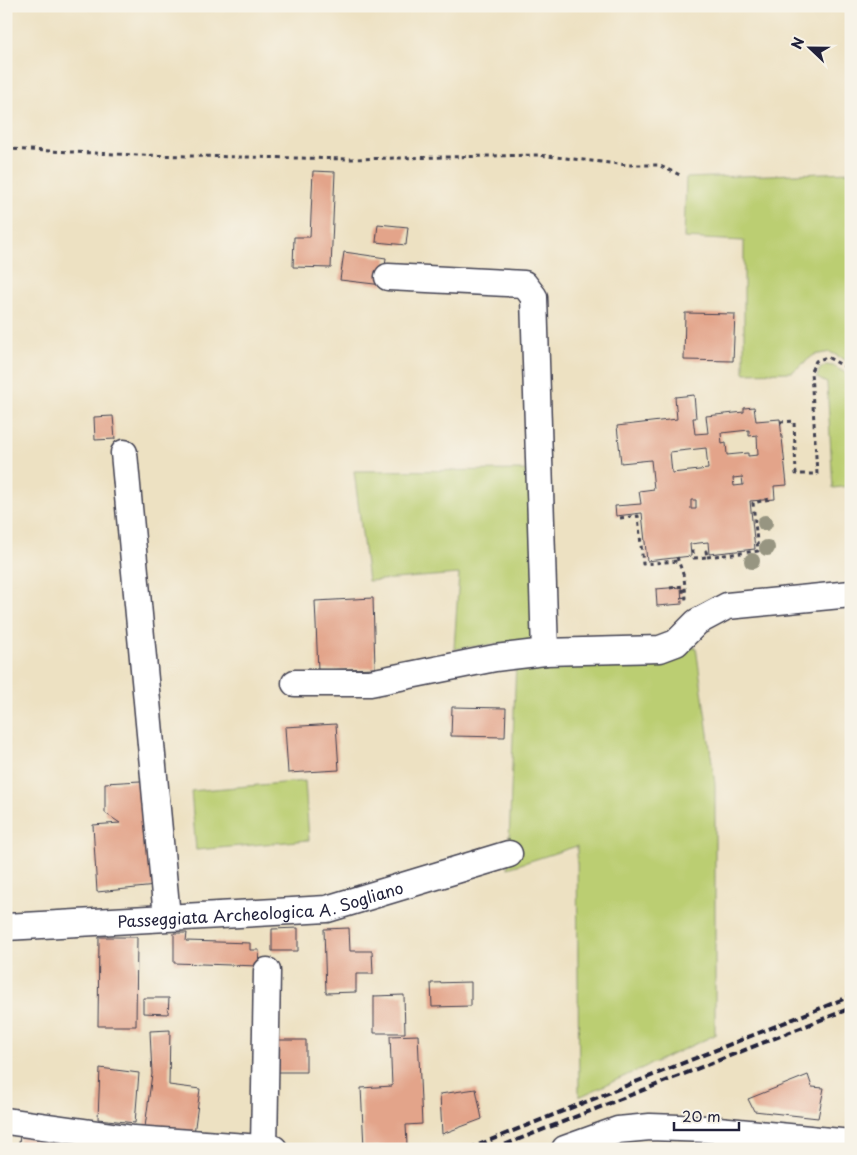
<svg xmlns="http://www.w3.org/2000/svg" width="857" height="1155" viewBox="0 0 857 1155" font-family="'Playpen Sans',sans-serif">
  <rect width="100%" height="100%" fill="#f7f3e8"/>
  <filter id="ink" filterUnits="userSpaceOnUse"><feTurbulence type="fractalNoise" baseFrequency=".02" numOctaves="2"/><feDisplacementMap in="SourceGraphic" scale="10" xChannelSelector="R" yChannelSelector="G"/><feConvolveMatrix kernelMatrix="1 2 1 2 8 2 1 2 1" color-interpolation-filters="sRGB"/></filter>
  <filter id="wash" filterUnits="userSpaceOnUse"><feTurbulence type="fractalNoise" baseFrequency=".0096" numOctaves="4" result="noise"/><feDisplacementMap in="SourceGraphic" scale="20" xChannelSelector="R" yChannelSelector="G"/><feGaussianBlur stdDeviation="1.12" result="paint"/><feColorMatrix in="noise" values="0 0 0 0 0 0 0 0 0 0 0 0 0 0 0 0 0 1.4 0 .05"/><feComposite in="paint" operator="in"/></filter>
  <g filter="url(#wash)">
    <rect width="100%" height="100%" fill="#ede1c2"/>
    <path fill="#bbce72" stroke="#6e7856" d="M851,172V363L830,352L814,355L792,372L744,373V241L684,238L686,178Z
      M826,365L833,366L851,376V486L833,488L827,383L817,378L819,370Z
      M536,470L547,638L454,649L459,574L368,581L354,471Z
      M696,647L715,784V1035L579,1097L577,846L508,868L516,661Z
      M305,781L309,840L196,850L191,791Z"/>
    <g id="blocks">
      <path fill="#e3a48a" fill-rule="evenodd" d="M313,171L335,172L331,268L293,267L294,237H310Z
        M378,224L408,227L406,245L376,242Z
        M344,252L386,258L383,285L340,280Z
        M685,313L735,314L733,361L684,360Z
        M694,395L696,418H693L695,434L708,433L706,416L744,412V408L754,407L756,421L780,419L787,485L774,486L775,499L750,501L755,549L709,554L708,542L690,544L691,556L647,561L642,513L616,516L615,506L641,504L639,491L654,489L651,460L621,463L617,426L677,419L675,397ZM749,430V436L757,435L758,455L748,456V453L727,455L726,443L722,444L721,433ZM706,448L708,469L672,473L670,452ZM742,477L743,485L734,486L733,478ZM691,500H696V509H691Z
        M113,416L115,439L95,440L94,417Z
        M681,587L682,604L657,606L656,589Z
        M373,598L375,668L318,670L315,601Z
        M452,707L506,708L505,737L451,736Z
        M336,724L339,770L288,773L285,727Z
        M140,781L150,788L156,886L97,892L93,825L120,823L105,813V783Z
        M298,928V951H272V929Z
        M349,928L350,951H372L373,974H356V992L326,993L324,929Z
        M174,933H187L186,941L250,943V950H259L258,966L174,963Z
        M99,937H137L136,1026H98Z
        M471,982V1006L432,1007L431,983Z
        M404,995L405,1033H374V996Z
        M143,998H169L168,1014L143,1013Z
        M170,1030L169,1085L200,1089L194,1134L145,1127L152,1074L150,1031Z
        M418,1035L422,1124L406,1125L407,1145L364,1147L361,1088L392,1086L390,1036Z
        M271,1040H306V1072H271Z
        M100,1068L139,1073L135,1123L98,1119Z
        M808,1075L812,1087L824,1088L818,1118L754,1111L748,1099Z
        M476,1089L482,1119L442,1134L440,1094Z
        M20,1136L92,1146L91,1149H18Z"/>
    </g>
  </g>
  <g filter="url(#ink)">
    <use href="#blocks" fill-opacity="0" stroke="#403f4f" stroke-width="1"/>
    <g fill="none" stroke-linecap="round" stroke-linejoin="round">
      <defs>
        <g id="minor">
          <path d="M388,277L524,284L534,297L545,652L660,649L676,643L697,622L727,606L851,594"/>
          <path d="M124,453L167,917"/>
          <path d="M295,683H370L495,658L545,652"/>
          <path id="s1" d="M6,927L327,909L509,854"/>
          <path d="M6,1121L134,1139L274,1149"/>
          <path d="M264,1148L267,971"/>
          <path d="M565,1149L618,1130L650,1127L708,1129L851,1143"/>
        </g>
      </defs>
      <use href="#minor" stroke="#403f4f" stroke-width="29"/>
      <path stroke="#403f4f" stroke-width="3" stroke-dasharray="4 4" stroke-linecap="butt" d="M6,149L137,155L352,159L538,155L628,165H658L680,175
        M780,422L794,421L796,474H817L811,371L816,361L827,357L851,370
        M620,518L638,516L643,564L677,561
        M691,552H693L694,558L707,557L706,551H709
        M677,557L684,577L686,598H682
        M707,557L758,551L753,503L770,499
        M670,588L683,586V598"/>
      <use href="#minor" stroke="#fff" stroke-width="26"/>
      <path stroke="#22223b" stroke-width="4" stroke-dasharray="8 4" stroke-linecap="butt" d="M468,1149L851,996
        M494,1149L851,1008"/>
    </g>
    <g fill="#979581">
      <circle cx="765" cy="523" r="8"/>
      <circle cx="767" cy="548" r="8"/>
      <circle cx="752" cy="561" r="8"/>
    </g>
  </g>
  <g text-anchor="middle" dominant-baseline="central" stroke-width="5" stroke-linejoin="round" paint-order="stroke">
    <g font-size="16" fill="#22223b" stroke="#f7f3e8">
      <text stroke="none"><textPath href="#s1" startOffset="256">Passeggiata Archeologica A. Sogliano</textPath></text>
    </g>
  </g>
  <rect width="857" height="1155" fill="none" stroke="#f7f3e8" stroke-width="25"/>
  <g transform="translate(810 48) rotate(292)" stroke="#f7f3e8" stroke-width="4" paint-order="stroke">
  <path d="M0-4L9 19L0 12L-9 19Z" fill="#22223b"/>
  <text y="-8" font-size="14" font-weight="bold" text-anchor="middle" fill="#22223b">N</text>
  </g>
  <path d="M674 1122v8h65v-8" fill="none" stroke="#22223b" stroke-width="2.5"/>
  <text x="682" y="1122" font-size="15" fill="#22223b" stroke="#f7f3e8" stroke-width="4" paint-order="stroke">20 m</text>
</svg>
